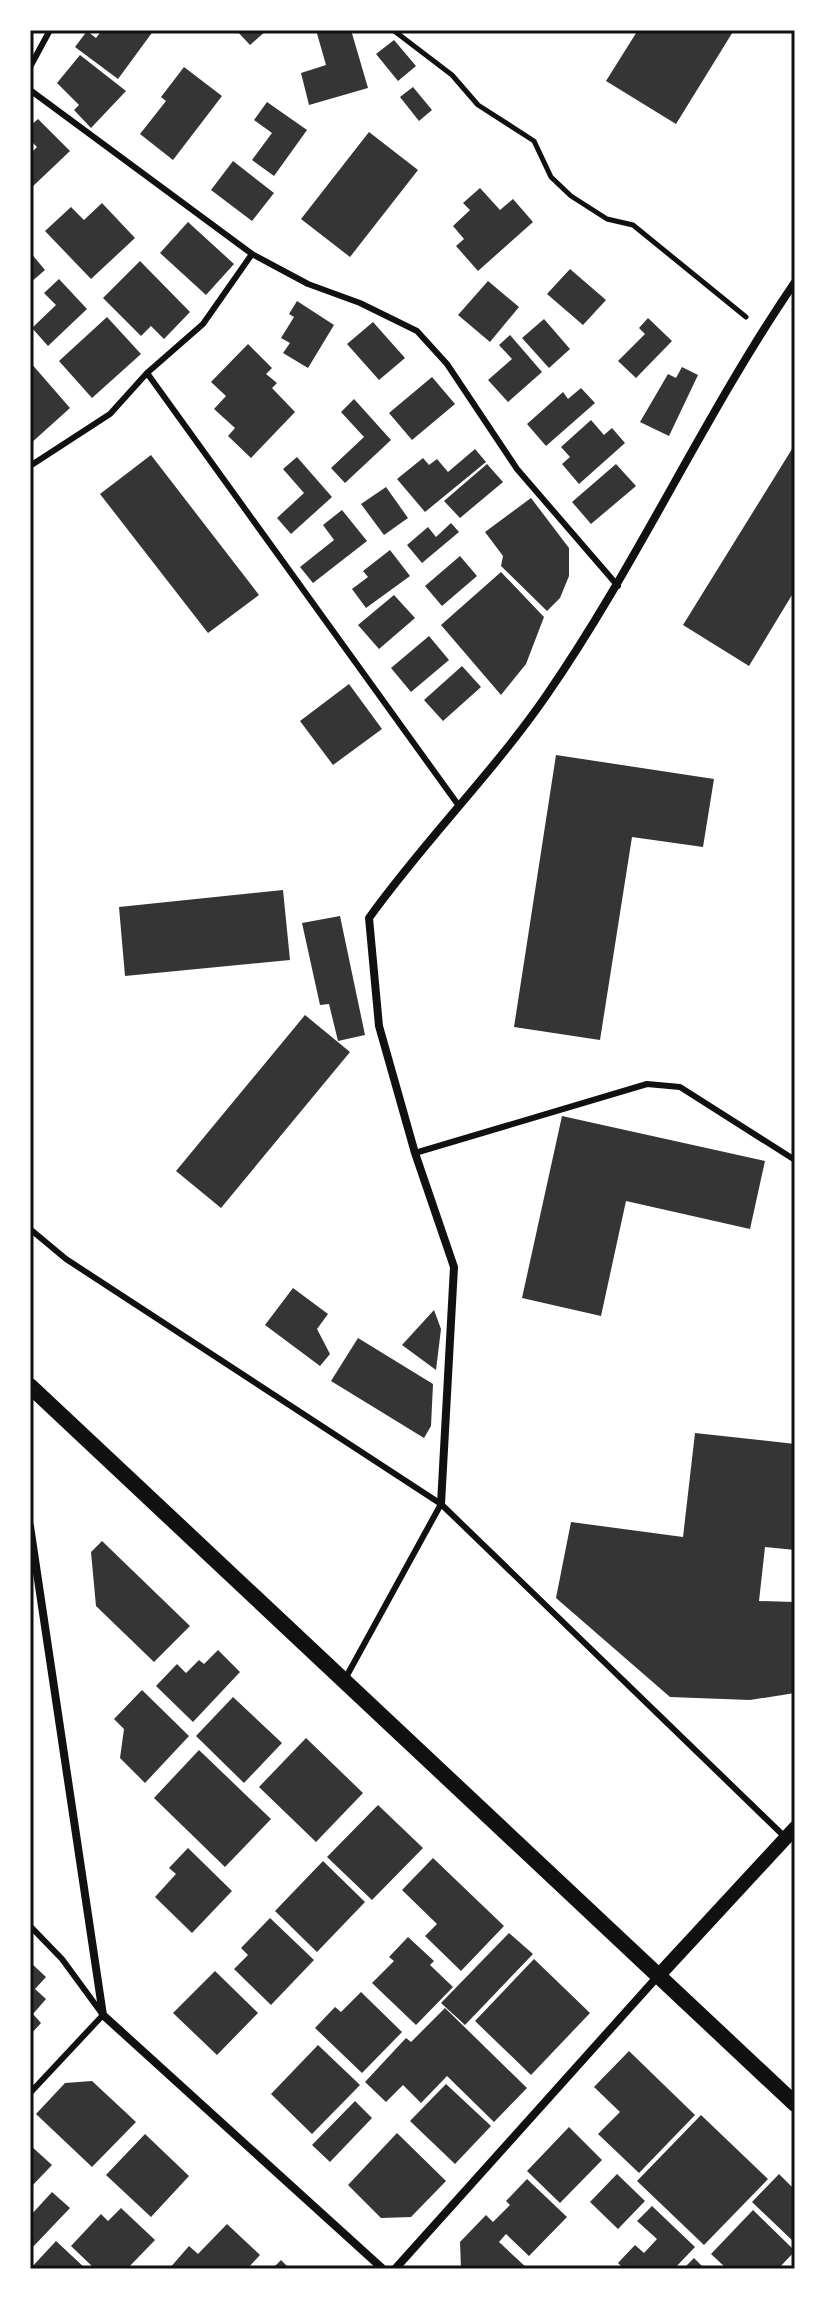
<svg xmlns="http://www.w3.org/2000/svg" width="825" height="2299" viewBox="0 0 825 2299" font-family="Quicksand,sans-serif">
  <rect width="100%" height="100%" fill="#fff"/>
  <path fill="#353535" d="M102,30H154L118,79L75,47L87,31L96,38Z
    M236,30H267L250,45Z
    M316,30H351L368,88L309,105L301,73L326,65Z
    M638,30H734L676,124L606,81Z
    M394,40L416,66L398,81L376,54Z
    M80,55L126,91L91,128L74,110L79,105L57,83Z
    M184,67L222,96L173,160L140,134L166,101L161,97Z
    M413,87L432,110L419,121L400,97Z
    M267,102L307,130L274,176L252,160L272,133L254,120Z
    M38,119L70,151L30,189V154L37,147L30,140V126Z
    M369,132L418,170L350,257L301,219Z
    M233,161L274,193L252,221L211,190Z
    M480,188L500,210L513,199L533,222L478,271L456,246L464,239L453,226L470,210L463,203Z
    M102,203L135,238L91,279L45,231L71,207L84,220Z
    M188,222L234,264L206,295L160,253Z
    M30,252L45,270L30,283Z
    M140,261L190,312L164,339L151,326L141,336L103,298Z
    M570,269L606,300L583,325L547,294Z
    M59,279L87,309L48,346L32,328L56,305L44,293Z
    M488,281L519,307L490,342L458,315Z
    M297,301L334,325L308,368L283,353L290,343L281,338L294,317L289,314Z
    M107,317L141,354L92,398L59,361Z
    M648,318L672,341L636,378L618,361L645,334L639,328Z
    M544,319L570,349L549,368L522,338Z
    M373,322L405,358L379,380L347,344Z
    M510,335L542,372L508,402L488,380L512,359L499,345Z
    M248,344L272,368L266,374L277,383L272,388L295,412L251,458L228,436L235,428L214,409L226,396L211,382Z
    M30,362L70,408L30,444Z
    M682,367L698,375L669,436L640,422L668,374L676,378Z
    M432,377L455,404L412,440L389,413Z
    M581,388L595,403L546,446L527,424L563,392L568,399Z
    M354,399L391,440L345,483L331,468L364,437L341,412Z
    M591,420L604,435L612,428L625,443L579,484L562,464L570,457L561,447Z
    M475,449L486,462L425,512L397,479L423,458L429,465L437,459L448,472Z
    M792,449H795V590L749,666L683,625Z
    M151,455L259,595L208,633L100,494Z
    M297,457L332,497L291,534L277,518L304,493L283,469Z
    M487,464L503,482L460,518L444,501Z
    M616,464L636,486L591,524L572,502Z
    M386,487L408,518L384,535L361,504Z
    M531,498L569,548V576L560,598L547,611L501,566L503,556L485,532Z
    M342,510L367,541L313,583L300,567L334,540L323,525Z
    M451,523L459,532L422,563L407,545L428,527L436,537Z
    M390,550L410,576L366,608L352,589L368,577L363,571Z
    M460,556L477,576L442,606L425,586Z
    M501,572L544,617L526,664L501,695L441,625Z
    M394,595L415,618L379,649L358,625Z
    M429,636L449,660L411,692L391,668Z
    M462,666L481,687L443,721L424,700Z
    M349,684L382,729L333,765L300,721Z
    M556,755L714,779L703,847L632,837L600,1040L514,1027Z
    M283,890L290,960L125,976L119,907Z
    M340,916L365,1035L338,1041L329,1004L320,1005L302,923Z
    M305,1015L350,1052L221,1208L176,1171Z
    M562,1116L765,1161L750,1229L626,1201L601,1316L522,1298Z
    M293,1288L328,1314L317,1329L330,1354L320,1366L265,1325Z
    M434,1310L441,1329L436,1370L402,1345Z
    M358,1338L433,1384L431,1426L424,1438L331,1381Z
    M695,1433L795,1444V1550L765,1547L759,1601L795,1602V1693L750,1700L670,1697L556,1598L571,1522L683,1537Z
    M102,1541L190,1626L154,1662L96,1606L91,1552Z
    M218,1650L240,1672L193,1722L156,1686L177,1664L186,1673L199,1660L204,1664Z
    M142,1690L189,1736L145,1783L120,1758L124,1729L114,1719Z
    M233,1697L282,1743L244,1783L196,1736Z
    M306,1738L363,1793L316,1842L259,1787Z
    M199,1750L271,1819L225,1867L154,1798Z
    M378,1805L423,1848L372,1900L327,1857Z
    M188,1848L232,1891L192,1933L155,1897L176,1874L169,1868Z
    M433,1858L504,1926L461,1971L425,1936L437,1924L402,1890Z
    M323,1861L365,1902L317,1952L275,1911Z
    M270,1918L314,1960L271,2005L234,1969L248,1955L241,1948Z
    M509,1933L533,1954L465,2025L441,2003Z
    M408,1937L434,1961L430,1965L453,1987L416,2025L372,1983L394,1961L389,1957Z
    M534,1959L590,2013L531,2075L475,2021Z
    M30,1962L46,1977L35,1989L46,1999L33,2014L41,2023L30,2035Z
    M215,1971L258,2013L217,2055L173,2013Z
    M361,1992L402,2032L362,2073L315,2028L335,2007L341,2012Z
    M445,2008L527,2088L494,2122L447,2076L421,2103L403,2085L386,2102L365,2082L406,2038L411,2042Z
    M318,2045L360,2085L312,2134L271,2094Z
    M629,2051L695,2115L639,2173L598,2134L620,2112L594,2087Z
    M92,2081L136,2122L92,2167L36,2114L65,2083Z
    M446,2084L491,2126L455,2164L410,2121Z
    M355,2101L372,2118L330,2162L312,2145Z
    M701,2115L768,2179L704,2245L637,2181Z
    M569,2127L602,2160L560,2203L527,2171Z
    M397,2133L446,2181L411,2217L381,2218L348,2185Z
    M145,2134L189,2176L151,2217L106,2175Z
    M30,2145L52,2165L30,2188Z
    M617,2174L645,2201L618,2229L590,2202Z
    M779,2174L795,2190V2243L752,2202Z
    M527,2179L567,2217L529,2256L506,2234L499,2242L528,2269H461L460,2242L486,2215L493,2222L510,2205L506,2201Z
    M52,2192L70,2208L30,2250V2216Z
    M652,2206L695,2247L674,2269H624L618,2263L635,2245L644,2253L657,2239L637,2221Z
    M121,2208L155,2240L127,2269H95L71,2246L101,2214L108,2221Z
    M753,2210L795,2251L778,2269H727L711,2254Z
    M227,2224L260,2255L247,2269H169L189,2246L198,2254Z
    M56,2241L86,2269H30Z
    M694,2258L705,2269H683Z
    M281,2260L290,2269H272Z"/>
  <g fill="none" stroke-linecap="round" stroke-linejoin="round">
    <path stroke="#111" stroke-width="5" d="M393,30L452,75L478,105L534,141L551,177L571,196L607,219L633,225L746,317"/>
    <path stroke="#111" stroke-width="6" d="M30,67L50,30
      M30,90L252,254L308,284L360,303L417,331L447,364L517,469L618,586
      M147,373L459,806
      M30,466L110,414L147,373L203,324L252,254
      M415,1153L647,1084L680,1087L795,1160
      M30,1229L66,1259L441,1504L786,1838
      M345,1679L441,1504
      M30,1926L62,1959L103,2015L30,2093"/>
    <path stroke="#111" stroke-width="8" d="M441,1504L454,1267L415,1153L379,1026L369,918C424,841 492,774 546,696C638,563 704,415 795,282
      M30,1526L103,2015L383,2269
      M395,2269L659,1975"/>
    <path stroke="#111" stroke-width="14" d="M660,1974L795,1828"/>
    <path stroke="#111" stroke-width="16" d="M30,1386L795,2104"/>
  </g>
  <rect width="825" height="2299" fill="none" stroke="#ffffff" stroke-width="64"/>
  <rect x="32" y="32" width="761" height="2235" fill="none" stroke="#111" stroke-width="3"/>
</svg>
